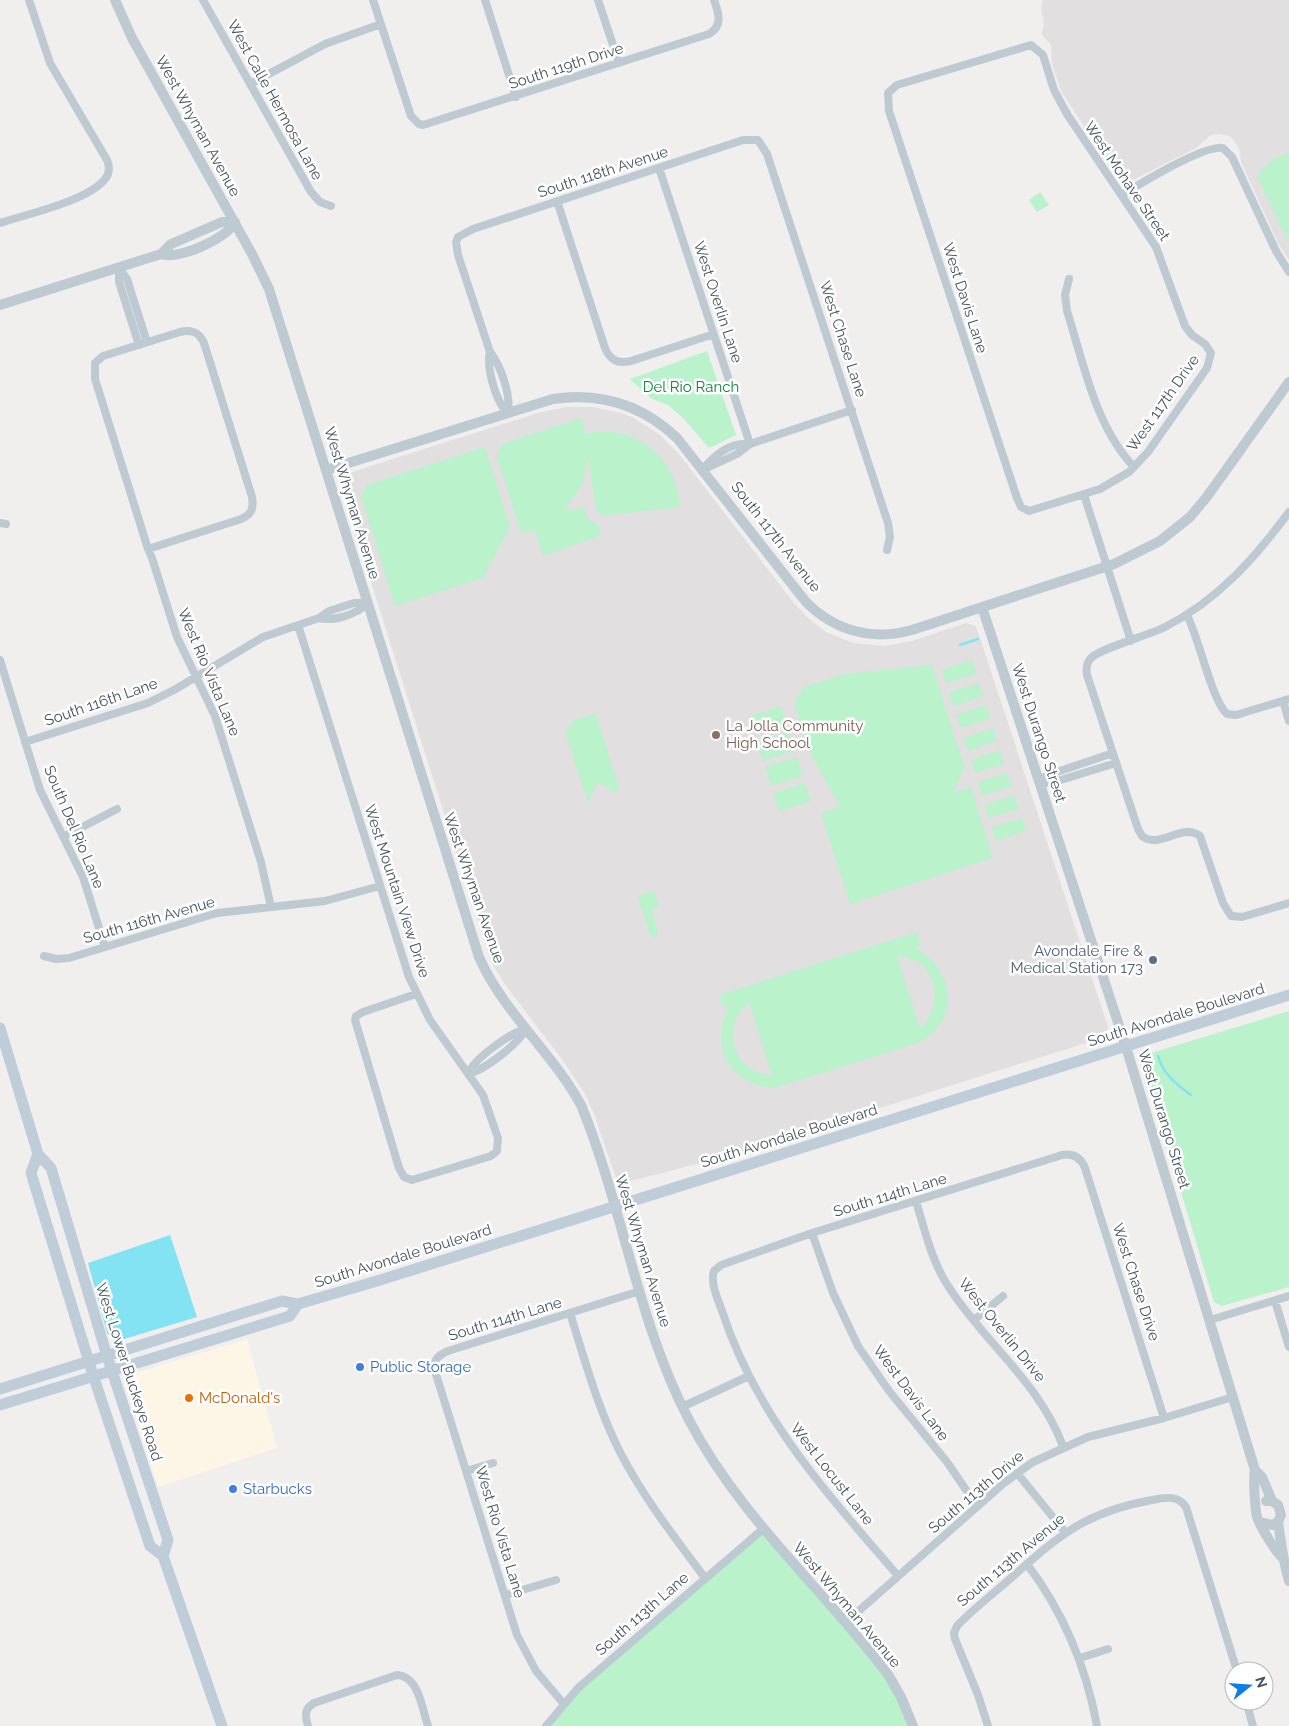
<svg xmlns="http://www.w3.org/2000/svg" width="1289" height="1726" viewBox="0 0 1289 1726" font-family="Raleway,sans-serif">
  <rect width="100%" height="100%" fill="#f1eeee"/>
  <path fill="#fdf5e6" d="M247,1339L277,1448L158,1487L127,1387L129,1375Z"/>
  <path fill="#e2dfe0" d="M1043,0H1289V260L1278,243L1241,162L1239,148L1233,139L1229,136L1220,134L1211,135L1196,148L1129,182L1123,183L1119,180L1061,91L1052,64L1051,45L1041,34L1044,26L1041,8Z
    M567,407H593L621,413L634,418L660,435L679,454L793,602L808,618L826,632L853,643L885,646L912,641L966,623L976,626L1108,1027L1105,1037L724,1157L627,1182H622L616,1178L594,1114L585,1094L564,1062L506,986L491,962L341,487L343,476L352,472L541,412Z"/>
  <path fill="#b9f2cb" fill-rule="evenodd" d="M1289,152V243L1257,176L1270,161Z
    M1040,192L1049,205L1037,212L1029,200Z
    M707,351L736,435L709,448L683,418L668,405L652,399L630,379Z
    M581,418L586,434C636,422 677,458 680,507L602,516L596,510L588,458L582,485L565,510L585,508L586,516L599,526L600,536L543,556L535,530L521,533L497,456L502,444Z
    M485,447L510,527L483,578L395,606L361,496L367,485Z
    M972,660L976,674L946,683L942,670Z
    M932,665L965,768L952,793L971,787L993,858L850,904L821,813L840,807L807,747L794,704L803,687L845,674Z
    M978,683L983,696L953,706L949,692Z
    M986,705L990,719L961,728L956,715Z
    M781,706L787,725L755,735L749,717Z
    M596,713L619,788L616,793L598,782L588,802L565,732L573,721Z
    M993,728L997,741L968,751L963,738Z
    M789,732L795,751L763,761L757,742Z
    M1000,750L1004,764L975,773L971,760Z
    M797,757L803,776L771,786L765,767Z
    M1007,773L1012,786L982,796L978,782Z
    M805,783L811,801L779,812L773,793Z
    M1014,795L1019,809L989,818L985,805Z
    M1022,818L1026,831L996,841L992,827Z
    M654,891L659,907L651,910L658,932L655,938L650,935L638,896Z
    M917,932L921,945L915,948C955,969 962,1021 918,1043L774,1088C728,1084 709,1047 729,1006L723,1008L719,995ZM897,956C935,957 947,1004 920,1028ZM749,1003L772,1075C734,1073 718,1027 749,1003Z
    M1289,1011V1287L1222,1306L1214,1302L1142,1062L1148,1054Z
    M763,1529L880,1665L913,1726H546L558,1710Z"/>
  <path fill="#83e3f2" d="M170,1235L197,1317L121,1340L114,1339L107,1333L88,1263Z"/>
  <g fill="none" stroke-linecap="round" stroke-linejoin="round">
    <path stroke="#83e3f2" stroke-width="2.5" d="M960,645L978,639
      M1158,1056C1162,1073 1177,1085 1191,1095"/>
    <path stroke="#bdcad1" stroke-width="8" d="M203,0L311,192L320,202L331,206
      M373,0L411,116L419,124L423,125L709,34C723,26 719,13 714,0
      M485,0L516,97
      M598,0L619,63
      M1031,45L1043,55L1054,90L1067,114L1156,247L1185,326L1192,335L1205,344L1211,353L1207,368L1148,452L1129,472L1100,489L1029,511L1021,507L1017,498L889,111L888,93L897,85Z
      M250,84L325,44L381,24
      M659,168L750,444
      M1122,195C1140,184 1203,145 1223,148L1232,157L1276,251L1289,272
      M557,201L605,348C610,360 617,364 631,361L714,334
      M0,223C27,214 88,201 105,179C110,173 110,167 107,160L50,63L29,0
      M119,268L127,279L147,342
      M119,268V282L139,345
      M1069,279L1065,295L1067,311C1084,364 1095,426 1134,467
      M490,352C486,367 496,403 508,413
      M508,413C511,395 501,366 490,352L458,255L456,242L458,237L473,229L743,140H758L767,154L888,523L890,537L887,550
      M703,469C715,455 730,442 750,444L852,410
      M705,469L737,454L750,444
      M1084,495L1131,641
      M1289,512C1254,559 1218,600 1165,627C1149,635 1099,649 1091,658C1086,663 1086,669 1087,675L1138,829L1142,836C1160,850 1182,822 1200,836L1223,903L1231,916L1242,917L1289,903
      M0,523L6,524
      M148,549L241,519C251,515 254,509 252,497L204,343C199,332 192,329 180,332L103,356L95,363V379L148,549L152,558L177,637L215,716L261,862L271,907
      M1187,615C1199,638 1212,701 1227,714L1236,715L1289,699
      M319,618C334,622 357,614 368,603
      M298,625L409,977L430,1020L483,1095L498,1138L497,1151L491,1156L412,1180L404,1177L399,1168L355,1020L356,1016L363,1012L416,994
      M0,660L40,790L83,877L105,947
      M1283,701L1289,721
      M25,742L148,703L174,690L263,637L319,618L329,611L354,603H368
      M1039,782L1051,783L1116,763
      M1039,782L1048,775L1113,753
      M63,837L117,809
      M44,956L56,959L69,958L217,913L325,901L380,886
      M469,1073C473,1059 512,1032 526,1029
      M469,1073C484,1071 519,1043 526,1029
      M916,1201C925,1231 932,1263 950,1289C987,1345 1038,1381 1063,1446
      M812,1233L833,1293L858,1346L889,1391L947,1462L977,1506
      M1275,1301L1289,1347
      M570,1313C585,1361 598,1409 621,1454C644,1498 675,1538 705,1578
      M974,1320L1003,1296
      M1210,1320L1289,1296
      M682,1407L749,1376
      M466,1471L493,1463
      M1017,1473L1065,1532
      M1027,1564C1064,1613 1086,1666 1097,1726
      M898,1576C827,1493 757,1418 722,1311C718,1299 710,1284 714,1271L721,1265L812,1233L1062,1155C1074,1153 1081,1158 1085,1168L1164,1418
      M505,1595L556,1580
      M845,1623L1004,1483L1033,1462L1088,1437L1164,1418L1233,1397
      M1080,1658L1108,1649
      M1246,1701L1253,1726
      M563,1703L536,1671L517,1635L435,1371C433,1360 438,1355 448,1351L640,1291
      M308,1726C305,1715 304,1709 314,1703L397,1675C419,1676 422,1709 428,1726
      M546,1726L578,1688L763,1529
      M988,1726L978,1695L955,1639L954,1633L957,1626C973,1609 993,1594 1011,1578C1060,1535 1085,1512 1152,1500C1165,1498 1177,1494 1186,1507L1237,1671"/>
    <path stroke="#bdcad1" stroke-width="10" d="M115,0L132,38L252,254L269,289L479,957C503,1012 552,1052 581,1105C623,1207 637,1321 689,1420C740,1518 824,1589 889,1676L901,1697L913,1726
      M0,305L161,254L171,244L222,222H235C228,238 177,261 161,254
      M326,470L553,399C600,392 642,405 677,438L806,602C835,631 872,641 912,630L1114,564L1160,541L1190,517L1206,498L1289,382
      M982,607L1126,1047L1255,1470L1262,1477L1272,1501
      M1255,1470C1253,1476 1255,1510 1257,1517C1259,1524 1276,1553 1282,1557
      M1260,1522L1272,1525L1278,1522L1281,1515L1278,1505L1272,1501H1266
      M1278,1522C1281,1542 1283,1561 1289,1581"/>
    <path stroke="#bfcdd9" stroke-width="11" d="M0,1028L38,1154L51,1168L107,1356L168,1540L163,1556L222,1726
      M38,1154L31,1173L93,1375L150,1546L163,1556
      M0,1389L282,1301L298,1304L377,1281L1289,995
      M0,1405L290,1316L298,1304"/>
  </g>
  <circle fill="#8d6e63" stroke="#fff" stroke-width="2" cx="716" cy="735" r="5"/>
  <circle fill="#5c6f8a" stroke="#fff" stroke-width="2" cx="1153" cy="960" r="5"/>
  <g fill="#3f7fe0" stroke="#fff" stroke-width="2">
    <circle cx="360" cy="1367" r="5"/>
    <circle cx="233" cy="1489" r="5"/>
  </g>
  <circle fill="#e8710a" stroke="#fff" stroke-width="2" cx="189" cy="1398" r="5"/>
  <g text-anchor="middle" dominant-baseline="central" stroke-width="5" stroke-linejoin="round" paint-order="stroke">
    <g font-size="15" fill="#45535d" stroke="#fff">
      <text transform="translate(566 66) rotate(-18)">South 119th Drive</text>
      <text transform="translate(275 100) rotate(61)">West Calle Hermosa Lane</text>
      <text transform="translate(198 126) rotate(61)">West Whyman Avenue</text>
      <text transform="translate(603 172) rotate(-18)">South 118th Avenue</text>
      <text transform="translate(1127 181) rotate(56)">West Mohave Street</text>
      <text transform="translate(965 298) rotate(72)">West Davis Lane</text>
      <text transform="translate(718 302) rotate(72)">West Overlin Lane</text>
      <text transform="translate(843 339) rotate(72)">West Chase Lane</text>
      <text transform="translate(1163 403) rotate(-55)">West 117th Drive</text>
      <text transform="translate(352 503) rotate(73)">West Whyman Avenue</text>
      <text transform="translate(776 537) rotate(52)">South 117th Avenue</text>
      <text transform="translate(209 672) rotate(67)">West Rio Vista Lane</text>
      <text transform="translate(101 702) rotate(-19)">South 116th Lane</text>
      <text transform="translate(1039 733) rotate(72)">West Durango Street</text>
      <text transform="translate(74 827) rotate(67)">South Del Rio Lane</text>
      <text transform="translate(474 888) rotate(71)">West Whyman Avenue</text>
      <text transform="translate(397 891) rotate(72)">West Mountain View Drive</text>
      <text transform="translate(149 920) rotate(-16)">South 116th Avenue</text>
      <text transform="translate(1176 1015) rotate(-17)">South Avondale Boulevard</text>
      <text transform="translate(1164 1119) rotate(73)">West Durango Street</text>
      <text transform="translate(789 1136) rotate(-17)">South Avondale Boulevard</text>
      <text transform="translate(890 1195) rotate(-17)">South 114th Lane</text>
      <text transform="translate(643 1251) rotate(73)">West Whyman Avenue</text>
      <text transform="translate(403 1256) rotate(-17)">South Avondale Boulevard</text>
      <text transform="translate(1136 1282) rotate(72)">West Chase Drive</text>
      <text transform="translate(505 1319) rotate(-17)">South 114th Lane</text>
      <text transform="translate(1002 1330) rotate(51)">West Overlin Drive</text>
      <text transform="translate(129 1372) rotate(72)">West Lower Buckeye Road</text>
      <text transform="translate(911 1393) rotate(53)">West Davis Lane</text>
      <text transform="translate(832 1474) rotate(52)">West Locust Lane</text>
      <text transform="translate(976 1492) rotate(-40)">South 113th Drive</text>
      <text transform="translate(500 1532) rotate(73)">West Rio Vista Lane</text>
      <text transform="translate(1011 1560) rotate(-40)">South 113th Avenue</text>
      <text transform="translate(847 1605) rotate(50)">West Whyman Avenue</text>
      <text transform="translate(642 1614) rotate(-41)">South 113th Lane</text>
    </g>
    <g font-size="15" fill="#108342" stroke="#fff">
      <text x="691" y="387">Del Rio Ranch</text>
    </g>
    <g font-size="15" fill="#785e54" stroke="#fff" text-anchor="start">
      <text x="726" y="726">La Jolla Community<tspan x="726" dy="17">High School</tspan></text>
    </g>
    <g font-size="15" fill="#4e5e75" stroke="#fff" text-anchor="end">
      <text x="1143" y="951">Avondale Fire &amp;<tspan x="1143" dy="17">Medical Station 173</tspan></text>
    </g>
    <g font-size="15" fill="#366cbe" stroke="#fff" text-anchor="start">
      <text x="370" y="1367">Public Storage</text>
      <text x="243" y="1489">Starbucks</text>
    </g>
    <g font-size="15" fill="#c56008" stroke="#fff" text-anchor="start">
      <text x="199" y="1398">McDonald's</text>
    </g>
  </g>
  <g transform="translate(1249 1686) rotate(73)"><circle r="24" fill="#ffffff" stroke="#b5babe"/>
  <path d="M0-4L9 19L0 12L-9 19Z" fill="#0c7eec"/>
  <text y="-8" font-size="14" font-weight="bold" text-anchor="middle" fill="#45535d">N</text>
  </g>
</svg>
